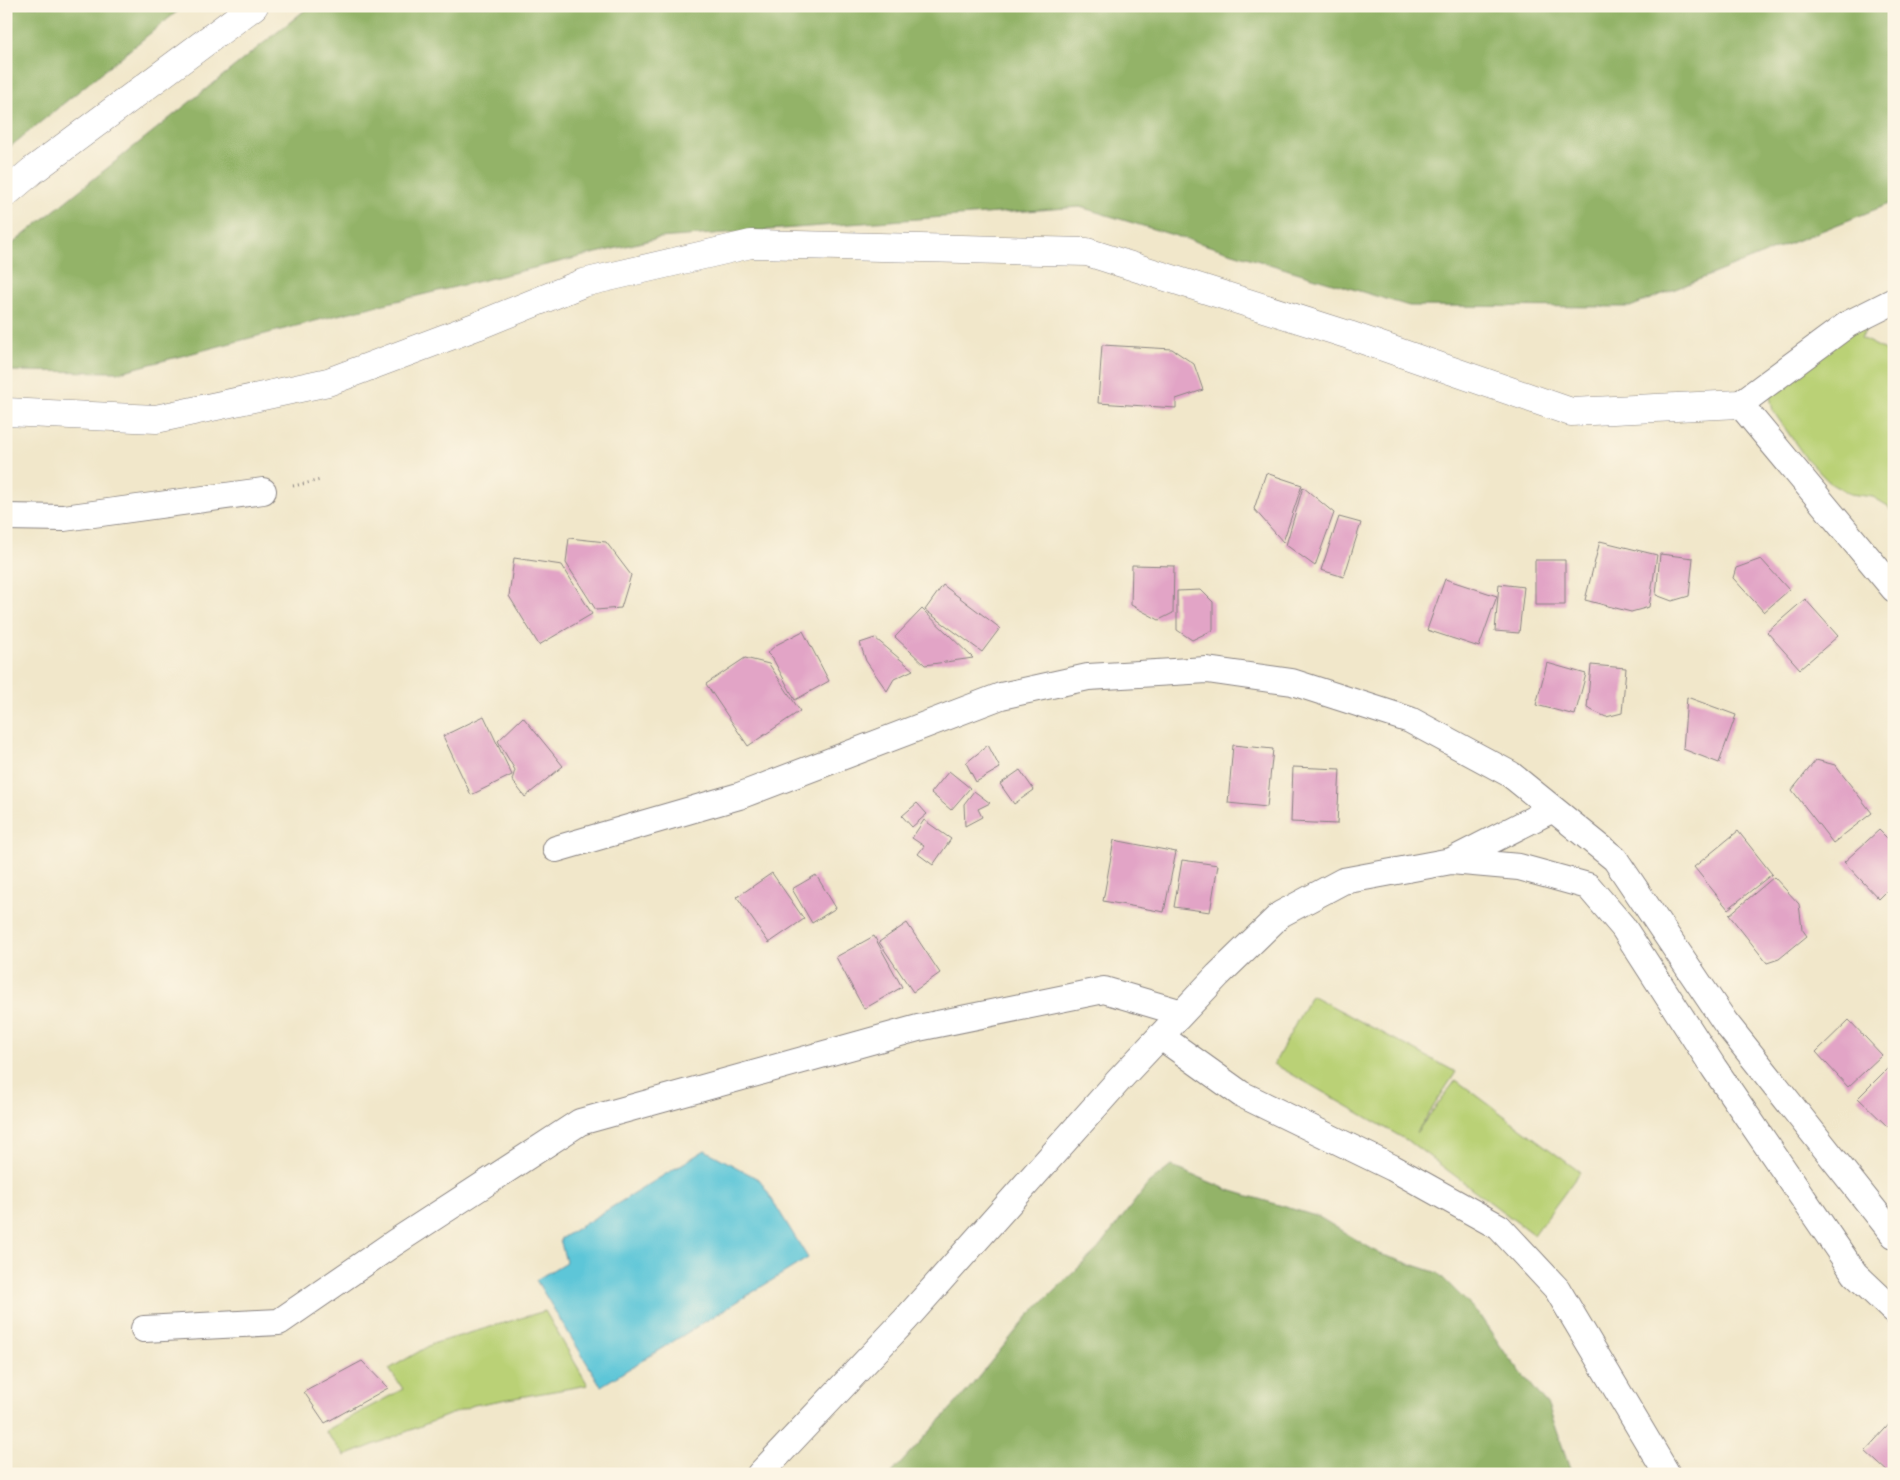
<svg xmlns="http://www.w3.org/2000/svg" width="1900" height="1480" viewBox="0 0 1900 1480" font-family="Mynerve,sans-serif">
  <rect width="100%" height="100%" fill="#fcf5e5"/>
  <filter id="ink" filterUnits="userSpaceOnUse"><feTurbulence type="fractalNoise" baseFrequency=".02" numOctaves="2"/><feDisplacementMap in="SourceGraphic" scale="10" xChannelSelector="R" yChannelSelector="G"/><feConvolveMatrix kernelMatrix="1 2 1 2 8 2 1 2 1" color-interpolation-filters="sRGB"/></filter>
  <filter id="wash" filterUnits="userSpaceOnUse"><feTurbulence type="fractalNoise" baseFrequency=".0096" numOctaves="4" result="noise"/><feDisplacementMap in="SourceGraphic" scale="20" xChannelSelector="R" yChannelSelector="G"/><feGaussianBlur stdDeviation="1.12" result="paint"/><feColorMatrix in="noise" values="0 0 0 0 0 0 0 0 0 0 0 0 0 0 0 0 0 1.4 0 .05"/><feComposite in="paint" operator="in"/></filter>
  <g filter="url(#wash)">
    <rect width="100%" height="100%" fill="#f1e7ca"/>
    <path fill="#bad176" stroke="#6e7a58" d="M1880,306L1861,338L1883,349L1894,357V516L1888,506L1873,497L1850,494L1828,481L1805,457L1773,411L1770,396Z
      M1311,995L1456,1072L1416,1133L1456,1080L1580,1172L1534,1235L1410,1142L1274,1064Z
      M545,1311L588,1385L474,1405L345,1456L325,1431L403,1389L389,1369L432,1344Z"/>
    <path fill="#93b367" stroke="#5a6a51" d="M6,6H184L6,150Z
      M310,6H1894V202L1630,307L1409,306L1080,207L659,238L338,315L120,372L6,371V249Z
      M1171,1166L1229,1190L1319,1217L1380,1254L1438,1273L1478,1313L1508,1357L1548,1405L1572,1474H891L968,1390L1028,1316L1098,1249L1148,1184Z"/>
    <path fill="#5dc6d8" stroke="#40748a" d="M705,1150L760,1180L808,1258L601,1386L536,1280L566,1262L560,1239Z"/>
    <g id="blocks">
      <path fill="#e2a4c6" d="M1102,345L1172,349L1194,364L1203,390L1176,399V408L1098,403Z
        M1266,473L1302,485L1283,542L1254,509Z
        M1303,487L1334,513L1315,566L1286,545Z
        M1339,517L1361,523L1344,577L1321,570Z
        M569,538L606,542L631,575L621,608L596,610L566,563Z
        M1600,541L1657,555L1649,607L1631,612L1585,600Z
        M1660,554L1693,558L1689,596L1672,601L1656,595Z
        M514,558L562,565L592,614L539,645L509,596Z
        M1761,559L1789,590L1764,612L1733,578L1736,568Z
        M1535,560H1565V605H1535Z
        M1132,565L1174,566L1173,613L1159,620L1131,605Z
        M1445,579L1497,596L1479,647L1427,630Z
        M1499,584L1524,587L1519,633L1495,631Z
        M943,585L1000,628L982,652L925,610Z
        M1201,590L1213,602V630L1192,640L1177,630V591Z
        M1805,599L1838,636L1800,669L1767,632Z
        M922,609L973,658L925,665L895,637Z
        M803,631L829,681L795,700L773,659L767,653L776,645Z
        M875,638L913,670L894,679L887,691L866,661L860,643Z
        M745,658L769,664L800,711L748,746L706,684Z
        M1547,663L1586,674L1575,715L1536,705Z
        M1591,665L1626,668L1622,713L1606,717L1587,708Z
        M1687,697L1736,715L1719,763L1683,749Z
        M484,716L512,775L471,795L443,736Z
        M523,717L563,766L525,797L512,780L515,770L498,741Z
        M988,745L1000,768L976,782L966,763Z
        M1233,745L1273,749L1267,807L1228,803Z
        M1816,760L1835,765L1872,813L1833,843L1792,790Z
        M1293,767L1340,769L1337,824L1291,822Z
        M1020,770L1034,790L1014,804L1000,784Z
        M949,771L970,788L951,810L931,793Z
        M974,791L990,803L978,809L982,817L965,826L964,804Z
        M917,803L927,814L912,827L902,816Z
        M924,820L951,839L933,865L918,854L924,846L912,838Z
        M1879,830L1894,845V884L1879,899L1844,862Z
        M1738,831L1772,874L1728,909L1694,867Z
        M1114,840L1176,852L1164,912L1103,901Z
        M1182,860L1218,865L1210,912L1174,907Z
        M772,873L804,919L769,943L737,897Z
        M816,875L836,908L812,923L792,889Z
        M1774,877L1799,904L1802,929L1807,936L1779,959L1767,963L1729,915Z
        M907,923L940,973L913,992L879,942Z
        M874,936L902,987L864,1009L836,957Z
        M1849,1020L1882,1055L1848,1087L1816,1052Z
        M1888,1068L1894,1074V1121L1888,1127L1858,1098Z
        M362,1361L388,1388L325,1423L304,1392Z
        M1894,1419V1474H1890L1865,1451Z"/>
    </g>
  </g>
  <g filter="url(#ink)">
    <use href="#blocks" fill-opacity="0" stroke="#8a8482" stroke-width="1"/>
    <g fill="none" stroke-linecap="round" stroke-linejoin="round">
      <defs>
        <path id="street" d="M1894,301L1848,324L1740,404L1894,589
          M6,517L64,518L263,491
          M556,849L739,796L1001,696L1088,677L1207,670L1292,682L1410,720L1510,774L1615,859L1725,1022L1894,1235
          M1451,861L1553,809
          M1160,1036L1241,1094L1393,1168L1499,1227L1557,1289L1667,1474
          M144,1329L279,1322L394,1243L580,1122L918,1028L1104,990L1182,1013
          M760,1474L905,1320L1119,1080L1218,975L1281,914L1343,881L1451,861L1519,867L1588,886L1623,927L1714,1068L1855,1274L1894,1311"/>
        <path id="secondary" d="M6,193L32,171L254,6
          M6,412L156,419L328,382L477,326L583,283L751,244L1087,252L1349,335L1571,412L1740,404"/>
      </defs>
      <use href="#street" stroke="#8a8482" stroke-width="28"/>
      <use href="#secondary" stroke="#8a8482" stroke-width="29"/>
      <path stroke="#8a8482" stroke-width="3" stroke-dasharray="1 4" stroke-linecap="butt" d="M293,486L321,480"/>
      <use href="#street" stroke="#fff" stroke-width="26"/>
      <use href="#secondary" stroke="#fff" stroke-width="28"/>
    </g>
  </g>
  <rect width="1900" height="1480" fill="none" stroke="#fcf5e5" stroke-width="25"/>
</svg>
